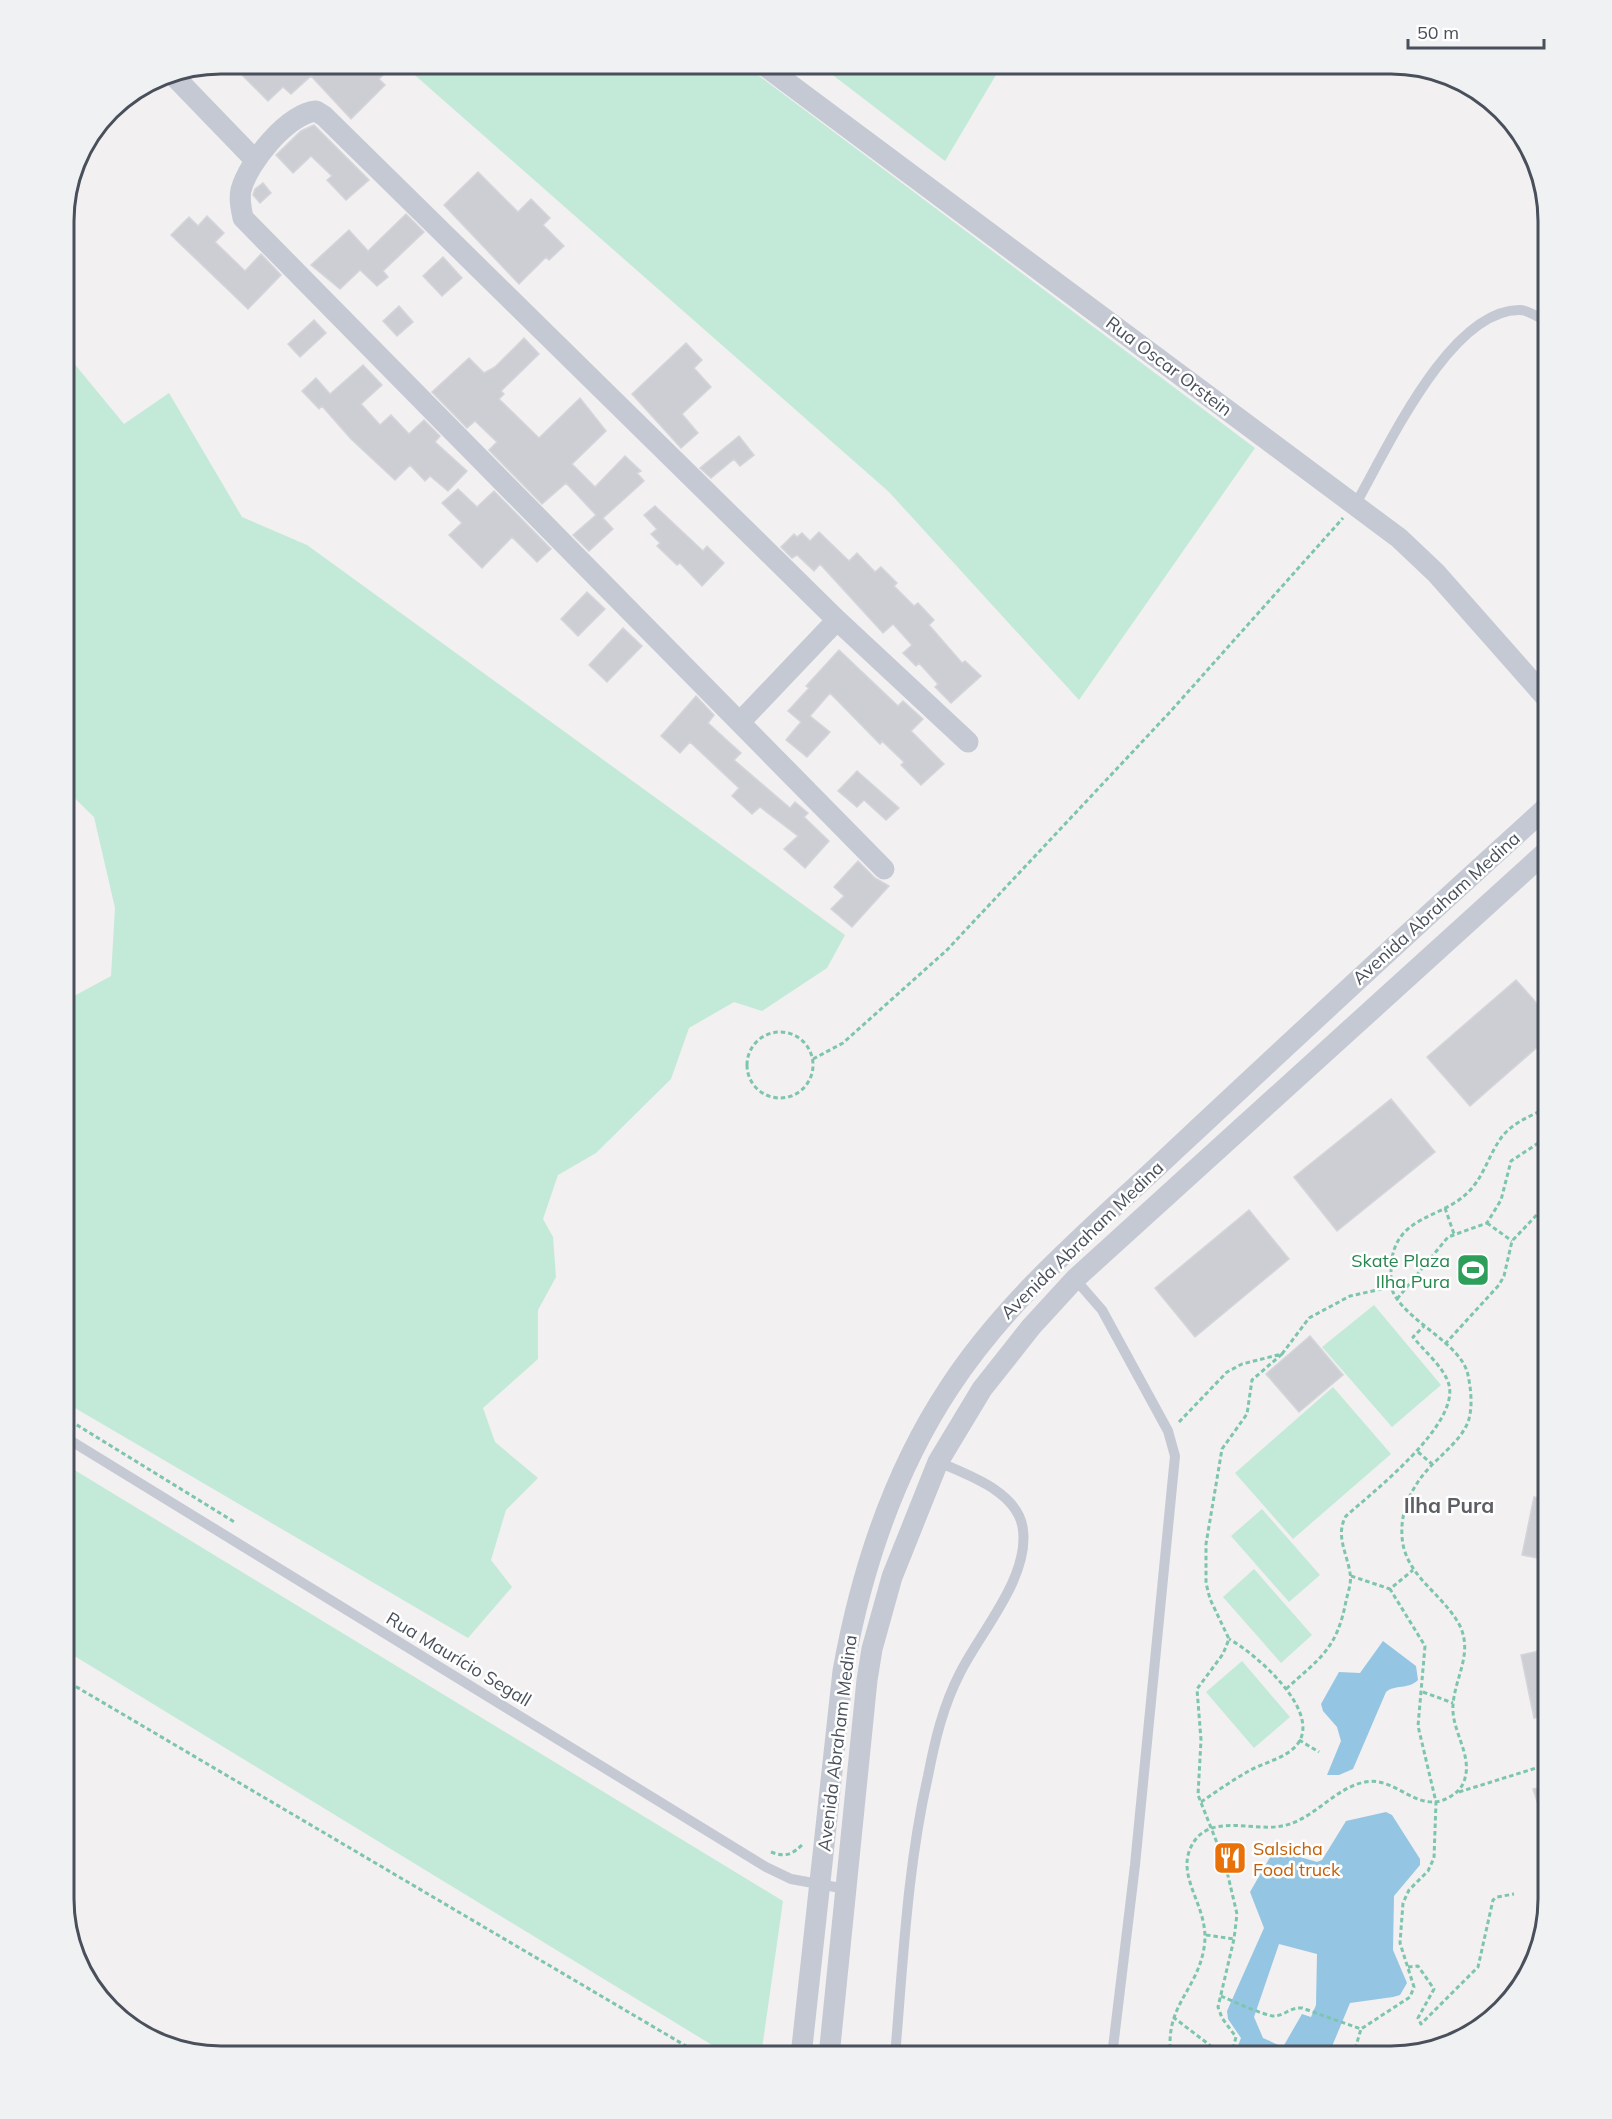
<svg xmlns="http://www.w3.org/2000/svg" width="1612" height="2119" viewBox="0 0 1612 2119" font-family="Mulish,sans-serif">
  <rect width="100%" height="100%" fill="#f2f0f0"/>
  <path fill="#c3ead9" d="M401,63H742L1255,448L1079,700L889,492Z
    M817,63H1003L945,161Z
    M63,350L124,424L169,393L242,517L307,545L845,935L827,968L762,1011L734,1002L689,1028L671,1079L596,1153L558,1175L543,1219L553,1237L556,1277L538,1310V1359L483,1408L495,1442L538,1478L506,1510L491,1560L512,1587L468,1638L63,1401V1002L111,976L115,908L94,817L63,787Z
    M1374,1305L1441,1385L1392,1427L1322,1347Z
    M1333,1387L1391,1454L1293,1539L1235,1473Z
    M63,1463L783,1901L761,2056H730L63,1649Z
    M1262,1509L1320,1575L1289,1602L1231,1536Z
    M1254,1569L1312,1635L1281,1663L1223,1597Z
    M1242,1661L1290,1717L1254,1748L1206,1692Z"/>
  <path fill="#94c5e3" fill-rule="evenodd" d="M1383,1641L1416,1666L1418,1680C1408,1690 1395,1684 1386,1692L1353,1769L1339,1775H1327L1341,1741L1337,1727L1323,1711L1321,1704L1339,1672L1360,1673Z
    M1386,1812L1392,1815L1420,1859V1865L1394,1896L1393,1950L1407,1983L1400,1995L1393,1997L1350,2003L1328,2056H1234L1241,2038L1228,2019L1227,2011L1264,1928L1250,1892L1273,1852L1276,1850L1317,1862L1322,1860L1346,1821ZM1279,1944L1317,1954L1316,2005L1311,2017L1302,2014L1283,2047L1263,2038L1254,2017Z"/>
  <path fill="#cdced3" stroke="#d4d5da" stroke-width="1.5" d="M230,63H298L311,76L291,94L283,87L268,101Z
    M323,63H371L383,75L379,79L385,85L351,119L311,76Z
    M314,125L369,180L346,200L327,180L332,176L311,156L293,173L276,155L301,131Z
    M478,172L518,212L531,199L550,218L543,225L564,246L549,260L546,257L519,284L444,205Z
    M263,183L271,193L260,203L253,195L255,189Z
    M406,214L424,232L383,271L388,277L377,286L360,270L340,289L311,265L349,230L368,251Z
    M207,216L224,233L215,242L245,271L261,254L281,275L248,309L171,235L189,217L198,226Z
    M443,257L462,278L442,296L423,276Z
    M399,306L413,322L397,336L383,321Z
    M314,320L326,333L300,357L288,344Z
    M524,338L539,354L501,391L504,394L499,399L539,438L580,398L606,431L572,464L595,487L625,456L641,471L637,473L644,481L603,518L613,529L589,551L573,535L596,515L566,483L542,504L489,450L497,442L475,421L467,428L432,392L469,358L484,373L495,367Z
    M686,343L702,360L694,368L711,387L682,414L698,433L681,448L632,394Z
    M363,365L382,385L361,404L380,425L391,415L409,434L424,420L440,436L435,442L467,471L448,491L430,476L425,481L410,465L395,480L351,439L322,406L319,409L302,391L316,378L330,394Z
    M739,436L754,455L740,466L734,459L711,478L700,468Z
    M458,489L477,507L494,491L551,549L537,562L512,537L482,568L449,535L462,523L442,503Z
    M655,506L703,551L707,546L724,563L702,586L680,563L677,565L657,546L660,543L651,534L657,529L644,515Z
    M819,532L849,561L857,553L875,572L881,567L897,583L894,586L914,606L918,603L934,620L929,625L962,663L965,661L981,676L951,703L935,687L938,684L919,663L916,666L903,653L912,645L893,624L883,633L820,564L814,571L797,555L792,558L781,547L794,534L797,537L802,533L810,541Z
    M587,592L605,609L578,636L561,619Z
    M623,628L642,646L607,682L589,665Z
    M839,650L898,706L903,701L923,719L911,731L944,764L921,785L901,765L904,762L882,741L880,744L830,693L810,716L830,732L807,757L786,740L801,722L788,711L809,688L806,686Z
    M696,696L714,715L708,723L741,753L734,760L790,808L795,802L808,813L804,817L829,841L805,868L784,849L798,836L760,807L752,814L732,796L739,788L690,742L680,753L661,736Z
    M857,771L899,808L886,820L864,800L857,807L838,791Z
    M858,861L875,878L889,886L852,927L831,909L844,896L834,887Z
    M1516,980L1549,1017V1037L1470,1106L1427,1057Z
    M1391,1099L1435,1152L1337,1231L1294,1177Z
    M1249,1210L1289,1259L1195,1337L1155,1288Z
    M1310,1336L1343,1375L1299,1412L1266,1374Z
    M1534,1497L1549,1500V1560L1522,1555Z
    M1549,1649V1715L1534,1718L1521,1655Z
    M1549,1785V1828H1546L1533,1789Z"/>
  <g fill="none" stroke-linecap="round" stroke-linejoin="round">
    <path stroke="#7ec5ae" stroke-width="3" stroke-dasharray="4.5 3" stroke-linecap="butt" d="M747 1065a33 33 0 1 1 66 0a33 33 0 1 1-66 0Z
      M813,1059L843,1043L946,951L1170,712L1343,518
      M1445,1208L1454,1234
      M1487,1223L1512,1241
      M1397,1299L1448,1237L1487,1223L1501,1200L1511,1161L1549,1136
      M1445,1344L1499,1285L1504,1276L1512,1241L1549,1202
      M64,1417L236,1523
      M1179,1422L1227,1372L1242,1364L1282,1354L1309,1318L1350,1296L1391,1287
      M1418,1452L1432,1464
      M1351,1576L1390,1589L1413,1570
      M63,1679L703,2056
      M1286,1689C1320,1658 1337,1649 1346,1601C1348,1592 1352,1582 1350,1573C1347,1553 1335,1535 1346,1516C1373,1492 1459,1425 1449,1385C1445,1368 1423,1350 1413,1337L1424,1326
      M1423,1692L1453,1703
      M1299,1740L1319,1752
      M1459,1792L1549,1764
      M1201,1802C1216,1792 1231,1781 1247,1772C1262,1763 1284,1759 1296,1746C1325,1713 1255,1653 1229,1639
      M771,1852C786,1858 793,1854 804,1843
      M1206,1935L1234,1939
      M1408,1967L1418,1966L1434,1989L1418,2018L1421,2024L1478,1967L1493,1900L1497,1897L1514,1894
      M1221,1996C1230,2000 1267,2017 1275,2016C1285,2015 1291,2007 1302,2008L1361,2029L1410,1997L1414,1987L1400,1943L1403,1903L1409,1890L1428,1871L1434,1858L1436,1802L1418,1726L1425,1646L1390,1589
      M1173,2017L1224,2056
      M1171,2056C1164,2006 1197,1991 1204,1948C1211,1909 1177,1881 1190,1849C1206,1811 1251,1832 1282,1826C1314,1820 1334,1788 1365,1782C1396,1776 1417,1814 1448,1798C1457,1793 1463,1787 1465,1778C1472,1754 1451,1730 1453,1705C1455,1677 1473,1654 1460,1626C1443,1593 1404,1576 1402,1536C1400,1506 1416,1479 1438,1459C1449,1448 1462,1437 1468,1422C1473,1408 1471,1389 1468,1375C1462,1345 1412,1324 1395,1296C1390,1288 1391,1279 1391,1270C1392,1212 1445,1221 1472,1188C1484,1174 1489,1156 1499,1141C1510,1123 1531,1116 1549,1107
      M1231,2056L1236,2037L1222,2018L1218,2007L1234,1939L1237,1914L1225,1863L1198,1795L1201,1740L1197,1689L1223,1654L1229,1639L1210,1599L1206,1583V1544L1222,1449L1247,1414L1252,1380L1282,1354
      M1353,2056L1361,2029"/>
    <path stroke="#c5c9d3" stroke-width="10" d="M1355,505C1386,452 1449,309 1520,310C1529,310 1541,319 1549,323
      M1075,1279L1102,1310L1168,1431L1175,1456L1135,1865L1112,2056
      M63,1436L766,1867L791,1879L846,1889
      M895,2056C903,1963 907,1868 928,1776C935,1740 943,1706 960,1673C981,1631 1029,1578 1023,1530C1019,1492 968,1475 938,1462"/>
    <path stroke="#c5c9d3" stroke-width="21" d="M761,63L1399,538L1436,573L1549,701
      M171,73L255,160
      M741,721L837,620
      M884,869L243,218C241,208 239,199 241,190C248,163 287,114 316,111L324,116L837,620L968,742
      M801,2056L843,1671C861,1571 893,1473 949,1388C1009,1296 1095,1226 1174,1151C1298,1035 1423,919 1549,805
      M829,2056L867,1680L872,1649L892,1577L938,1462L982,1389L1031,1327L1075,1279L1549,849"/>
  </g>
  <defs>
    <symbol id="stadium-square" viewBox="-11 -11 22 22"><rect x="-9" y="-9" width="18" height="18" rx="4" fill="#2e9e5b" stroke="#fff"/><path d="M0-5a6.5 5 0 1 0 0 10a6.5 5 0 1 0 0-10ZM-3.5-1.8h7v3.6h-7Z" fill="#fff"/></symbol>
    <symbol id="restaurant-square" viewBox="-11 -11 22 22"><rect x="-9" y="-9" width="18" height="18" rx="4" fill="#e8710a" stroke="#fff"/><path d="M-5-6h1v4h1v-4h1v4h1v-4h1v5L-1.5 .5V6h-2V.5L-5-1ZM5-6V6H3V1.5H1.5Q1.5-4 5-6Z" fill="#fff"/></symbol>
  </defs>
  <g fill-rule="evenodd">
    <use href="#stadium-square" x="1454" y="1251" width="38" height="38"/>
    <use href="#restaurant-square" x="1211" y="1839" width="38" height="38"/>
  </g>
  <g text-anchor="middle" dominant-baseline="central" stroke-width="5" stroke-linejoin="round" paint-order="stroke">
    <g font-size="18" fill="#49505b" stroke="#fff">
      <text transform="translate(1169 366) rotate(37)">Rua Oscar Orstein</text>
      <text transform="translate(1436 908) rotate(-42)">Avenida Abraham Medina</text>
      <text transform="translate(1082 1240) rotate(-44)">Avenida Abraham Medina</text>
      <text transform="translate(459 1659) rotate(31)">Rua Maurício Segall</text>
      <text transform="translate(837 1743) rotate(-83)">Avenida Abraham Medina</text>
    </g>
    <g font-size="18" fill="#27864d" stroke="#fff" text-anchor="end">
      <text x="1450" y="1260">Skate Plaza<tspan x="1450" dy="21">Ilha Pura</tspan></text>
    </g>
    <g font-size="18" fill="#c56008" stroke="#fff" text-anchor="start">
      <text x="1253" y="1848">Salsicha<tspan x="1253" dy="21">Food truck</tspan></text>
    </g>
    <g font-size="21" font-weight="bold" fill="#5d5f64" stroke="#fff">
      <text x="1449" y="1505">Ilha Pura</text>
    </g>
  </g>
  <path d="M0 0H1612V2119H0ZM221 74H1391A147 147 0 0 1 1538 221V1899A147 147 0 0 1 1391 2046H221A147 147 0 0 1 74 1899V221A147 147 0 0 1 221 74Z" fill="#f0f1f2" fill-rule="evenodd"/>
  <path fill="none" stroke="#49505b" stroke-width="3" d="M221 74H1391A147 147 0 0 1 1538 221V1899A147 147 0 0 1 1391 2046H221A147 147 0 0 1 74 1899V221A147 147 0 0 1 221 74Z"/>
  <path d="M1408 39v9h136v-9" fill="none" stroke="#49505b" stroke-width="3"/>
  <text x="1417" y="39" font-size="18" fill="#49505b" stroke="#ffffff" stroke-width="4.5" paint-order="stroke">50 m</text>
</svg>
